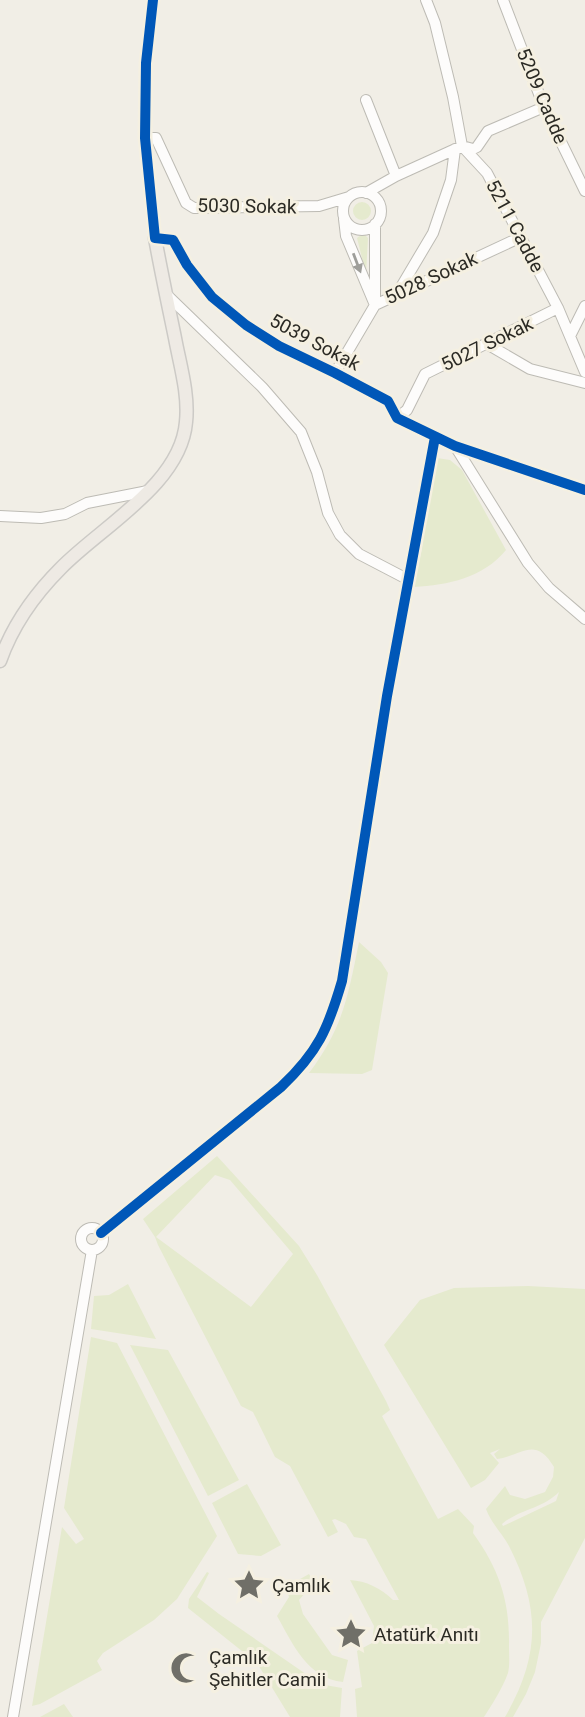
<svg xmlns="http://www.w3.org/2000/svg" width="585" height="1717" viewBox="0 0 585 1717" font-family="Roboto,sans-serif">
  <rect width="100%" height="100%" fill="#f1eee6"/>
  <path fill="#e5eace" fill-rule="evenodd" d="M353 211a9 9 0 1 1 18 0a9 9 0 1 1-18 0Z
    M361,235H365L368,238L366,274L357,238Z
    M437,458L450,460L462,470L506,550C483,578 448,585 414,587L422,548L426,486Z
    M359,942L381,962L388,973L372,1070L362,1074L309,1073C343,1028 348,996 359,942Z
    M217,1156L299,1246L317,1275L386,1401L390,1410L382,1416L438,1519L458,1509L474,1526L473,1533C499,1569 510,1601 509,1646C509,1654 510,1665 508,1673C502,1689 493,1703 484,1717H357L355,1689L362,1687L357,1651L372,1643L374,1626L350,1580C366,1581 381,1588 393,1600H399L366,1539L354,1537L346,1524L335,1519L332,1520L338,1532L328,1537L290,1466L275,1457L253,1412L241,1406L158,1245L155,1237L143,1219ZM215,1175L230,1180L293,1254L251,1307L156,1237Z
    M128,1284L156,1339L91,1329L94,1296L109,1295Z
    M528,1286L585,1289V1538L541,1622V1643L535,1672L526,1694L513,1717H505C540,1656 541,1609 509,1546C502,1533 491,1523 486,1509L505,1486L510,1495L525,1499L545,1492L553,1477L554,1467C535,1435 521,1456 497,1459L494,1454L500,1449L490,1453L499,1463L485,1480L471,1488L384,1345L420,1300L454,1288ZM559,1492L556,1501L503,1526L502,1524C520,1509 542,1509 559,1492Z
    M91,1337L117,1343L217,1536L177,1599L154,1620L103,1653L97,1661L102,1670L40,1704L32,1706L62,1527L76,1544L84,1539L64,1508Z
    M130,1345L168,1350L239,1480L208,1496Z
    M247,1484L281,1545L261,1556L238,1554L212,1503Z
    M207,1572L209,1573L197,1597L219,1614L316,1681L325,1685L342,1688L340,1717H290L257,1663L188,1608L189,1599Z
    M309,1574L314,1583L299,1600L303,1614L332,1655L348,1660L343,1682C307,1678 293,1644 277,1616L289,1597L286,1587Z
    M64,1704L73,1717H40Z"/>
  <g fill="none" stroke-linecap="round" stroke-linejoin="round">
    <defs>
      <path id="minor" d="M153,0L146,63L145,138L155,238L173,240L187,265L212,297L246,325L279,346L335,373L388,401L397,418L455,446L585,490
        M426,0L435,23L453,97L462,146L487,173L558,308L585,372
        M503,0L544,107L585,191
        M366,100L396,176
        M145,138H156L186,203L194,208L319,206L349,197
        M343 211a19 19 0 1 1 38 0a19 19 0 1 1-38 0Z
        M366,193L396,176L462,146L473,149L477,147L488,131L544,107
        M344,219L346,236L375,305
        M398,292L433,233L451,180L455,149
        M166,294L262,387L301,432L317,472L328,513L340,535L359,554L407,579
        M375,304V224
        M570,336L585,306
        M487,344L530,369L585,383
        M335,373L375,305L521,237
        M397,418L407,410L425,374L558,308
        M455,446L528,563L549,588L585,619
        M0,516L41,518L65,514L87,503L148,491
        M81 1239a11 11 0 1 1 22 0a11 11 0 1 1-22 0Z
        M101,1233L281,1087C318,1052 328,1029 342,981L387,696L435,437
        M13,1717L92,1250"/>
      <path id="major" d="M0,661C12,627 35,594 61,568C101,527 181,484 186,422C189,394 180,365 175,338C168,304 161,271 155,238"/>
    </defs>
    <use href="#minor" stroke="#bdbbb4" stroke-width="12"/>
    <use href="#major" stroke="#cccac6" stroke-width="15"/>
    <use href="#minor" stroke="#fdfcfb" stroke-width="10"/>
    <use href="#major" stroke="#eeeae4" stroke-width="12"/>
    <defs>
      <path id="cycleway" d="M153,0L146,63L145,138L155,238L173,240L187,265L212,297L246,325L279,346L335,373L388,401L397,418L455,446L585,490
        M101,1233L281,1087C318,1052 328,1029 342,981L387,696L435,437"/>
    </defs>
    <use href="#cycleway" stroke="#f5f0e1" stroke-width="15"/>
    <use href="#cycleway" stroke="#0057b8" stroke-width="10"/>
  </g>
  <defs><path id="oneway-solid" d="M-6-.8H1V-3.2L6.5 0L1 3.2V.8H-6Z" transform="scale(1.75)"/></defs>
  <use fill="#9e9e9a" href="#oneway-solid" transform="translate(357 263) rotate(69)"/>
  <defs>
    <symbol id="sight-bare" viewBox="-9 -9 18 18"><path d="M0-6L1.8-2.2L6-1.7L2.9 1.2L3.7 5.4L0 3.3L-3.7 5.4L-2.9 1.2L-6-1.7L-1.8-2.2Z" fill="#706f68" stroke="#f5f0e1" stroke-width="2.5" paint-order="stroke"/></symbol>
    <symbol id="mosque-bare" viewBox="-9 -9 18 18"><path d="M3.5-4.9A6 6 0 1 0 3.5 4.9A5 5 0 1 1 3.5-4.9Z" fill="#706f68" stroke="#f5f0e1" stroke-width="2.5" paint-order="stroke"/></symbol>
  </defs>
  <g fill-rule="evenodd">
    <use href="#sight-bare" x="227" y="1563" width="44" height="44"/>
    <use href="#sight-bare" x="329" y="1612" width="44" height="44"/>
    <use href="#mosque-bare" x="164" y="1646" width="44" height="44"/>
  </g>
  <g text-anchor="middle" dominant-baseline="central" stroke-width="6" stroke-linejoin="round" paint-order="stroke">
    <g font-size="19" fill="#2b2a24" stroke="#f5f0e1">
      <text transform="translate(542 96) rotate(67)">5209 Cadde</text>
      <text transform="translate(247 206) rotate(1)">5030 Sokak</text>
      <text transform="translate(515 226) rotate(62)">5211 Cadde</text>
      <text transform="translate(431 278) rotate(-25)">5028 Sokak</text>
      <text transform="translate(315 342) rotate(28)">5039 Sokak</text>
      <text transform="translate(487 344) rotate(-26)">5027 Sokak</text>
    </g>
    <g font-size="19" fill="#2b2a24" stroke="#f5f0e1" text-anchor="start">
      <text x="272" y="1585">Çamlık</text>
      <text x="374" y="1634">Atatürk Anıtı</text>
      <text x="209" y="1657">Çamlık<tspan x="209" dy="22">Şehitler Camii</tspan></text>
    </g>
  </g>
</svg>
